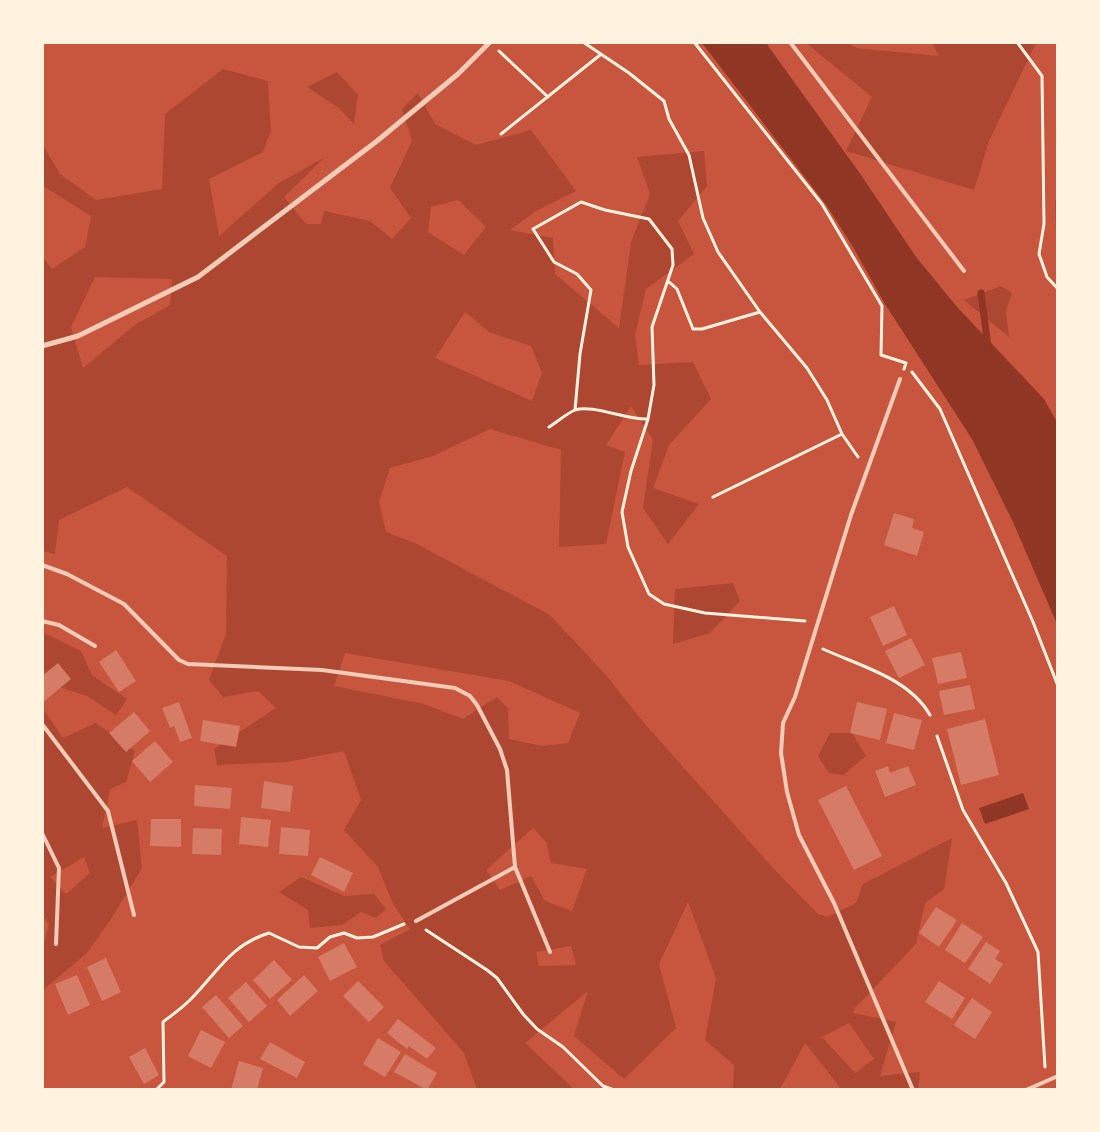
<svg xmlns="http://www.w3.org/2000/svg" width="1100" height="1132" viewBox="0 0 1100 1132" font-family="Signika,sans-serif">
  <rect width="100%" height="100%" fill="#c8553d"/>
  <path fill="#ae4732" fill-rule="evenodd" d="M806,43H848L856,48L939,56L932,43H1036L989,141L974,190L846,151L872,97Z
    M223,69L268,81L271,131L263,152L209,179L219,236L279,183L325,157L284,197L306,224H321L324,211L370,221L392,239L411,218L390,188L412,141L402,109L418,93L435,124L476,145L531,130L576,191L536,211L510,230L553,238L555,274L619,328L631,242L650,194L637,157L704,151L707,186L678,221L694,254L646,289L635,335L639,365L693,362L711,399L669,445L653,488L699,504L668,544L643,508L653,440L631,406L606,445L625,452L606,544L559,547L561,450L490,429L433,456L390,468L379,502L386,532L415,543L550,615L605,674L644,723L772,867L818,914L827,917L856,903L863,884L952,838L944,889L925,903L916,944L855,1008L853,1013L896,1022L880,1076L920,1072L918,1089H839V1086L805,1043L780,1089H733L734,1065L705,1040L716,978L688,902L659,964L676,1028L624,1079L574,1036L588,991L525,1043L574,1089H477L464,1053L384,961L380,945L410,929L393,904L378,867L344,830L361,800L344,751L287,762L217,765L214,749L276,708L258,691L223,697L209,680L226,634L227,556L127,487L59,520L55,554L43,551L42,256L52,269L85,247L91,216L43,186V145L60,174L96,200L162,189L165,114ZM458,200L486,227L464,255L428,232L431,207ZM95,277L172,279L170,305L135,325L83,368L71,327ZM465,312L489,332L531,346L542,373L532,401L435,358ZM345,653L509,681L580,713L568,743L542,746L509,739L508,708L497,697L463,719L424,704L334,686ZM533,828L546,842L551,863L587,869L572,911L545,901L531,876L500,890L486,870ZM571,946L576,965L539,966L536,952ZM849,1023L874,1059L855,1073L822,1037Z
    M337,72L358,95L354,124L340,109L307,87Z
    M1057,195V264L1055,202Z
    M1001,286L1012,293L1006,311L1009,337L964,300Z
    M733,583L740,601L710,633L673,644L675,589Z
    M42,632L81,651L92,675L127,699L116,715L87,696L62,688L43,678Z
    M42,707L63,738L96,723L135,751L126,782L110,789L102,828L137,820L142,868L111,919L87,953L43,990V946L49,924L42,915ZM84,857L90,873L66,894L50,877Z
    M830,733H852L866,756L843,775L829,773L818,756Z
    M301,877L344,896L374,894L386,909L376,918L361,912L342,925L310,928L308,910L279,892Z"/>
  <path fill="#8f3625" d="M702,43H766L861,175L916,257L958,308L1044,399L1057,422V624L1013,522L972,439L885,304L853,247L827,206Z
    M1023,793L1029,809L985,824L979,808Z"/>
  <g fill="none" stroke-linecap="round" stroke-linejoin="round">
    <path stroke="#8f3625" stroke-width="7" d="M981,293L988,347"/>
  </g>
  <path fill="#d67c66" d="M894,513L914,519L912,528L924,532L917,556L884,545Z
    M894,606L907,635L883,646L870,617Z
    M911,638L925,665L899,678L885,651Z
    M116,650L136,681L119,692L99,662Z
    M961,652L967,678L938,684L932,658Z
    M58,663L71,679L42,703V676Z
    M970,685L975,709L944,715L939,691Z
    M179,702L192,738L180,742L174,726L170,728L162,708Z
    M857,702L887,709L880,740L850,733Z
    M134,712L150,731L126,752L109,733Z
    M894,713L922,720L914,750L886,743Z
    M985,719L999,775L961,785L947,729Z
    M203,720L240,726L236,747L200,741Z
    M155,741L173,762L150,782L132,761Z
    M888,766L890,773L908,766L916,785L885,797L875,771Z
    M264,781L293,786L290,812L261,808Z
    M195,785L232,788L230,809L194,806Z
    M846,786L882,856L854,870L818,800Z
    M241,817L271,820L268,847L239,844Z
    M151,819H181V847L150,846Z
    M281,827L310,830L308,856L279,854Z
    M193,828L222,829L221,855L192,854Z
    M320,857L353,873L344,892L311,875Z
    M936,907L957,920L939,947L919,933Z
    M962,923L983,937L965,963L945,950Z
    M986,942L1000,951L995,959L1003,964L990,984L968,969Z
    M344,943L357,967L330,981L318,957Z
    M106,958L121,992L102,1001L87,967Z
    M274,960L292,980L270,999L253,980Z
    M77,975L90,1005L68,1015L55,984Z
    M304,975L318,991L290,1016L277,1000Z
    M358,981L384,1007L369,1022L343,996Z
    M939,981L965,998L952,1019L925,1002Z
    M246,982L267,1006L249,1022L228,998Z
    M216,995L243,1026L229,1038L202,1007Z
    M972,998L992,1012L975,1039L954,1025Z
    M398,1019L436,1048L427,1059L409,1046L407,1049L387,1033Z
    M201,1030L225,1042L211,1068L188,1056Z
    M378,1038L401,1052L385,1077L363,1064Z
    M270,1042L305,1062L297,1078L260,1059Z
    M145,1048L159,1075L144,1084L129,1057Z
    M405,1054L437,1073L427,1090L394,1072Z
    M239,1061L263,1068L257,1090H231Z"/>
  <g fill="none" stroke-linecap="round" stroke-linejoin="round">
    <path stroke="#fff3e0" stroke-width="3" d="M583,42L629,73L664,101L669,119L689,155L703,218L718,252L760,312L807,368L827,400L842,434L858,457
      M694,42L822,204L882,306L881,355L906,363L904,369
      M1017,42L1042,76L1044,224L1039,254L1047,277L1058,289
      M499,51L548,97
      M501,134L600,55
      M668,281L677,289L693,329H702L760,312
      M912,372L940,409L1033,622L1058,686
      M648,419L631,471L622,512L628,547L649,594L664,604L705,613L805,621
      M549,427C557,422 566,414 575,410C592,404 626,420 648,419L654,385L652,327L673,265L672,249L649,219L605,210L581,202L533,229L554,262L577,274L591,290L580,354L575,410
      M713,497L842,434
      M823,649C860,666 909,678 930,715
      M937,736L963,810L1006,883L1038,952L1045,1067
      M426,930L487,970L497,978L523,1014L537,1029L563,1047L603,1086L614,1090
      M156,1090L164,1082L163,1022C172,1015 182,1008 190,1000C217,973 230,945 269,933L299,947L317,948L330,937L344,933L357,938L373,937L404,924"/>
    <path stroke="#f1ccb7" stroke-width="4" d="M790,42L964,271
      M900,379L851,515L795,697L783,723L781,753L787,792L799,835L834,903L913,1090
      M42,565L67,574L124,604L179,660L188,664L322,670L455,688L470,696L477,705L500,749L507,770L515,867L550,952
      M42,621L59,625L95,646
      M42,724L108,811L134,915
      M42,833L59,868L56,944
      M416,921L515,867
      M1026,1090L1058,1076"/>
    <path stroke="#f1ccb7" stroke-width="5" d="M42,346L78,336L198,277L377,141L458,74L490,42"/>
  </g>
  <rect width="1100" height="1132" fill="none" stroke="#fff3e0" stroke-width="88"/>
</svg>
